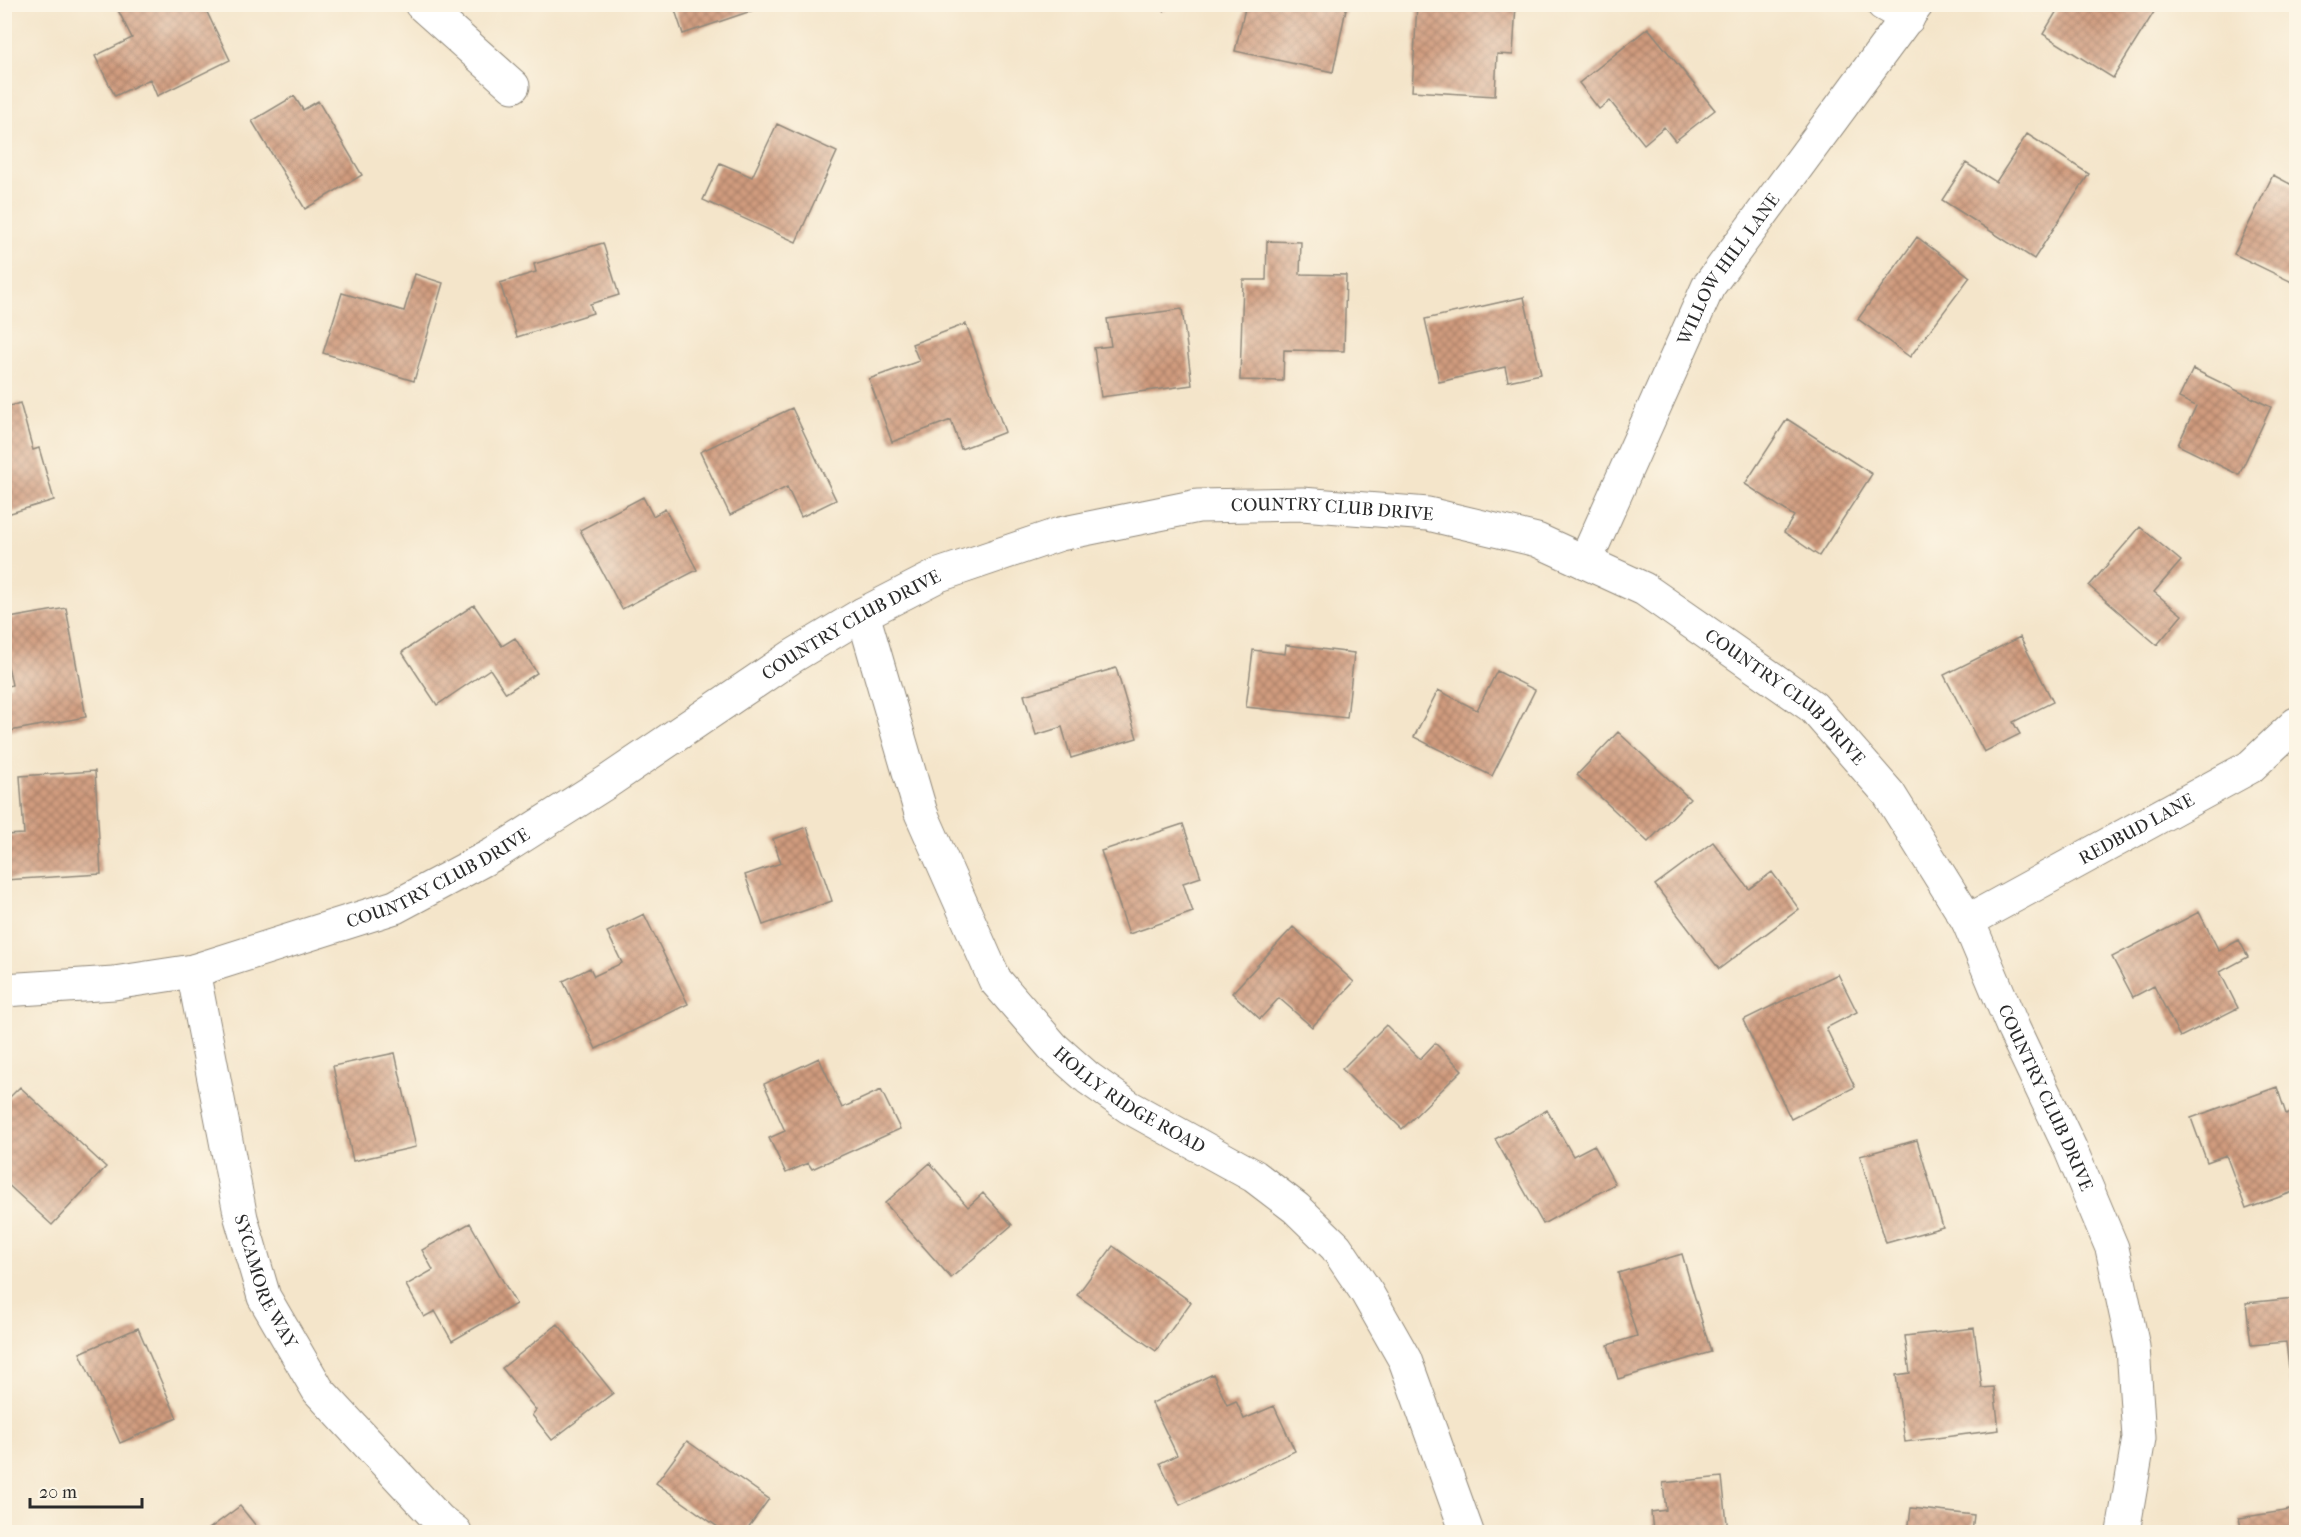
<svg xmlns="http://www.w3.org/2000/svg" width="2301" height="1537" viewBox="0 0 2301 1537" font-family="'IM FELL French Canon',serif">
  <defs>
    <pattern id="building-cross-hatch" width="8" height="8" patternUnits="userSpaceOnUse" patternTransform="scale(1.5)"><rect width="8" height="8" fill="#d09b7e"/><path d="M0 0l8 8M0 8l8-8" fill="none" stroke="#a97f67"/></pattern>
  </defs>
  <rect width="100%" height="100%" fill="#fcf5e5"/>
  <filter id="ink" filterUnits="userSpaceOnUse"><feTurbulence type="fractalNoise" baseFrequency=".0167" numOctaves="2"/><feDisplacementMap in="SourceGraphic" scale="12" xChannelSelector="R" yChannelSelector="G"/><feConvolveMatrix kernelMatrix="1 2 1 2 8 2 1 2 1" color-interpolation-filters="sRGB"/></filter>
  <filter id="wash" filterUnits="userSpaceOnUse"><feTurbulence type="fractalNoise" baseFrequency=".008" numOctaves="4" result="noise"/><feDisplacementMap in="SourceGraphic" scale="24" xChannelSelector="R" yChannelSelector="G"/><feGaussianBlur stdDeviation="1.35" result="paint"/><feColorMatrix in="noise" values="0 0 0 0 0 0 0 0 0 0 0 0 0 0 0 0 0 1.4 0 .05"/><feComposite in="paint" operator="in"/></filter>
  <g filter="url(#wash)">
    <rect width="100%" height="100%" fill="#f4e5ca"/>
    <g id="blocks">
      <path fill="url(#building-cross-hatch)" d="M115,4H203L230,60L157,96L150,79L115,96L95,56L132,38Z
        M673,4H756L757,9L683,34Z
        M1145,4H1166L1164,11Z
        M1246,4H1347L1333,72L1235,51Z
        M1417,4L1474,6V4H1516L1513,55L1497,54L1495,96L1412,91Z
        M2061,4H2159L2113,78L2043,34Z
        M1648,28L1715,110L1675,141L1664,127L1644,144L1610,101L1599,109L1579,83Z
        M294,96L303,110L318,101L362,175L305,209L252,121Z
        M777,124L837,152L796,242L703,200L720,163L752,177Z
        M2027,134L2089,174L2034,259L1942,200L1966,163L1996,182Z
        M2273,175L2296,187V284L2234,254Z
        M1917,237L1970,277L1910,357L1858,319Z
        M1267,241L1301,242L1300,274L1346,275L1344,351L1284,350L1283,381L1240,380L1243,280H1266Z
        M603,243L619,295L590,304L593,313L517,337L500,283L536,272L534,264Z
        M415,274L443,283L414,381L323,353L342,293L404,311Z
        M1524,297L1541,374L1508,381L1505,367L1439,382L1425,319Z
        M1182,309L1192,385L1101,397L1094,348L1111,346L1107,319Z
        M966,324L1005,432L961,449L951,420L892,442L869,379L919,361L912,344Z
        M2193,369L2271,407L2239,475L2178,445L2196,406L2179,398Z
        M20,403L33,450L39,448L54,500L4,515V408Z
        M792,408L836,500L801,517L787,487L730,515L700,452Z
        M1787,419L1872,474L1819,556L1784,532L1794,516L1745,484Z
        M643,497L653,516L665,509L697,570L622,609L580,530Z
        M2140,527L2181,561L2154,592L2182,615L2157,645L2089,586Z
        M474,605L502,646L515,638L537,673L506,693L490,669L437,705L402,652Z
        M66,608L86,717L4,732V687L12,685L4,647V619Z
        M2020,637L2053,702L2013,722L2020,734L1984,752L1944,675Z
        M1286,645L1354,653L1347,718L1246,707L1253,650L1285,654Z
        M1116,668L1137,738L1071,758L1062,727L1036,735L1024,695Z
        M1497,671L1535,690L1492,776L1414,737L1438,690L1477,710Z
        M1618,732L1690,799L1648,842L1577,775Z
        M95,771L101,874L4,880V835L24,834L20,776Z
        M1183,824L1201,877L1183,883L1193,912L1129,934L1101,851Z
        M807,827L832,901L763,925L745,875L781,863L773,839Z
        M1713,842L1749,889L1772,872L1799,909L1719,969L1655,885Z
        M2199,912L2219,951L2239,940L2248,957L2220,972L2238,1008L2180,1037L2154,986L2133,997L2112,957Z
        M644,914L688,1004L596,1049L563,981L590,968L594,976L622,963L607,932Z
        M1293,927L1354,982L1312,1027L1279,998L1260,1019L1232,993Z
        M1838,974L1857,1012L1826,1028L1855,1087L1791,1119L1743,1020Z
        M1386,1025L1420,1059L1435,1043L1462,1070L1402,1129L1342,1069Z
        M395,1053L416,1147L353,1161L333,1066Z
        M819,1058L842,1108L881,1090L900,1129L812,1169L808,1163L786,1173L769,1138L785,1131L764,1084Z
        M20,1087L106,1167L52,1225L4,1181V1103Z
        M2277,1087L2286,1114L2296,1110V1139L2294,1140L2296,1146V1191L2246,1209L2226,1155L2207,1162L2191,1118Z
        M1547,1110L1573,1156L1594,1145L1615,1184L1543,1224L1495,1139Z
        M1917,1140L1943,1227L1886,1243L1860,1156Z
        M930,1163L968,1207L983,1193L1012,1225L951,1278L885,1203Z
        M470,1223L516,1304L452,1341L435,1311L424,1317L406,1285L433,1270L422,1250Z
        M1113,1246L1191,1302L1156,1351L1077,1295Z
        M1682,1254L1711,1352L1618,1379L1608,1345L1637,1336L1618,1273Z
        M2296,1298V1386H2291L2286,1342L2251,1345L2246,1303Z
        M558,1324L613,1393L552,1440L532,1415L536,1410L502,1368Z
        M138,1328L177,1418L120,1443L80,1353Z
        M1974,1328L1982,1388L1994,1387L1999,1430L1905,1442L1896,1375L1910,1373L1905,1336Z
        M1213,1374L1227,1405L1236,1401L1244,1419L1274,1406L1295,1451L1180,1505L1160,1463L1177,1455L1152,1403Z
        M687,1441L769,1499L745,1532H725L656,1483Z
        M1722,1477L1728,1532H1653L1651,1512L1666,1510L1663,1483Z
        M240,1506L261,1532H205Z
        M1911,1508L1974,1515L1972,1532H1908Z
        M2296,1509V1532H2242L2239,1518Z"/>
    </g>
  </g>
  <g filter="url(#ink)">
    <use href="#blocks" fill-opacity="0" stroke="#90887a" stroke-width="1.5"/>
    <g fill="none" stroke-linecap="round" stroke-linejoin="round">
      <defs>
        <g id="minor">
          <path d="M421,4L513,86"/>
          <path d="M1883,4L1908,18"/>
          <path id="s1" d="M1585,562L1708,287L1917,4"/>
          <path id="s2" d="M863,614L921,813L995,980L1053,1047L1088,1078L1129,1107L1254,1176L1296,1208L1336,1247L1367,1293L1405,1360L1467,1532"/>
          <path id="s3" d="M1968,921L2250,767L2296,724"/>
          <path id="s4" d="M193,971L241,1218L264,1297L318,1390L439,1520L455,1532"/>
          <path id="s5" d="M4,990L114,983L193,971L395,907L494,854L607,782L793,656L863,614L939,575L1060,534L1198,506L1302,504L1428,514L1537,540L1644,589L1813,707L1889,794L1968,921L2014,1030L2070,1148L2112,1248L2133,1347L2139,1438L2123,1532"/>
        </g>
      </defs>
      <use href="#minor" stroke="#90887a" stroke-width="35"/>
      <use href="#minor" stroke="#fff" stroke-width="33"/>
    </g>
  </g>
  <g text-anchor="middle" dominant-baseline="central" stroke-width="4.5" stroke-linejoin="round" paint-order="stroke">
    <g font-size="18" fill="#2b2b2b" stroke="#fcf5e5">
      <text stroke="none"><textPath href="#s1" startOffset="327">WILLOW HILL LANE</textPath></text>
      <text stroke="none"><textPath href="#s5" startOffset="1443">COUNTRY CLUB DRIVE</textPath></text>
      <text stroke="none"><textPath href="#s5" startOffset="939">COUNTRY CLUB DRIVE</textPath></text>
      <text stroke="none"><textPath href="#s5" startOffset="1947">COUNTRY CLUB DRIVE</textPath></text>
      <text stroke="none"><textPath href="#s3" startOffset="192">REDBUD LANE</textPath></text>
      <text stroke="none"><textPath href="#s5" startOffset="453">COUNTRY CLUB DRIVE</textPath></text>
      <text stroke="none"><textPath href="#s2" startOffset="572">HOLLY RIDGE ROAD</textPath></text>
      <text stroke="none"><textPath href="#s5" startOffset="2433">COUNTRY CLUB DRIVE</textPath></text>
      <text stroke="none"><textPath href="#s4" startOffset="320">SYCAMORE WAY</textPath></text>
    </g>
  </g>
  <rect width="2301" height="1537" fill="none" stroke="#fcf5e5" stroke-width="24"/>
  <path d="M30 1498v9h112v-9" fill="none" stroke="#2b2b2b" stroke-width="3"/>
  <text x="39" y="1498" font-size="18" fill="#2b2b2b" stroke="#fcf5e5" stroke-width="4.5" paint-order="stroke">20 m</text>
</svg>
